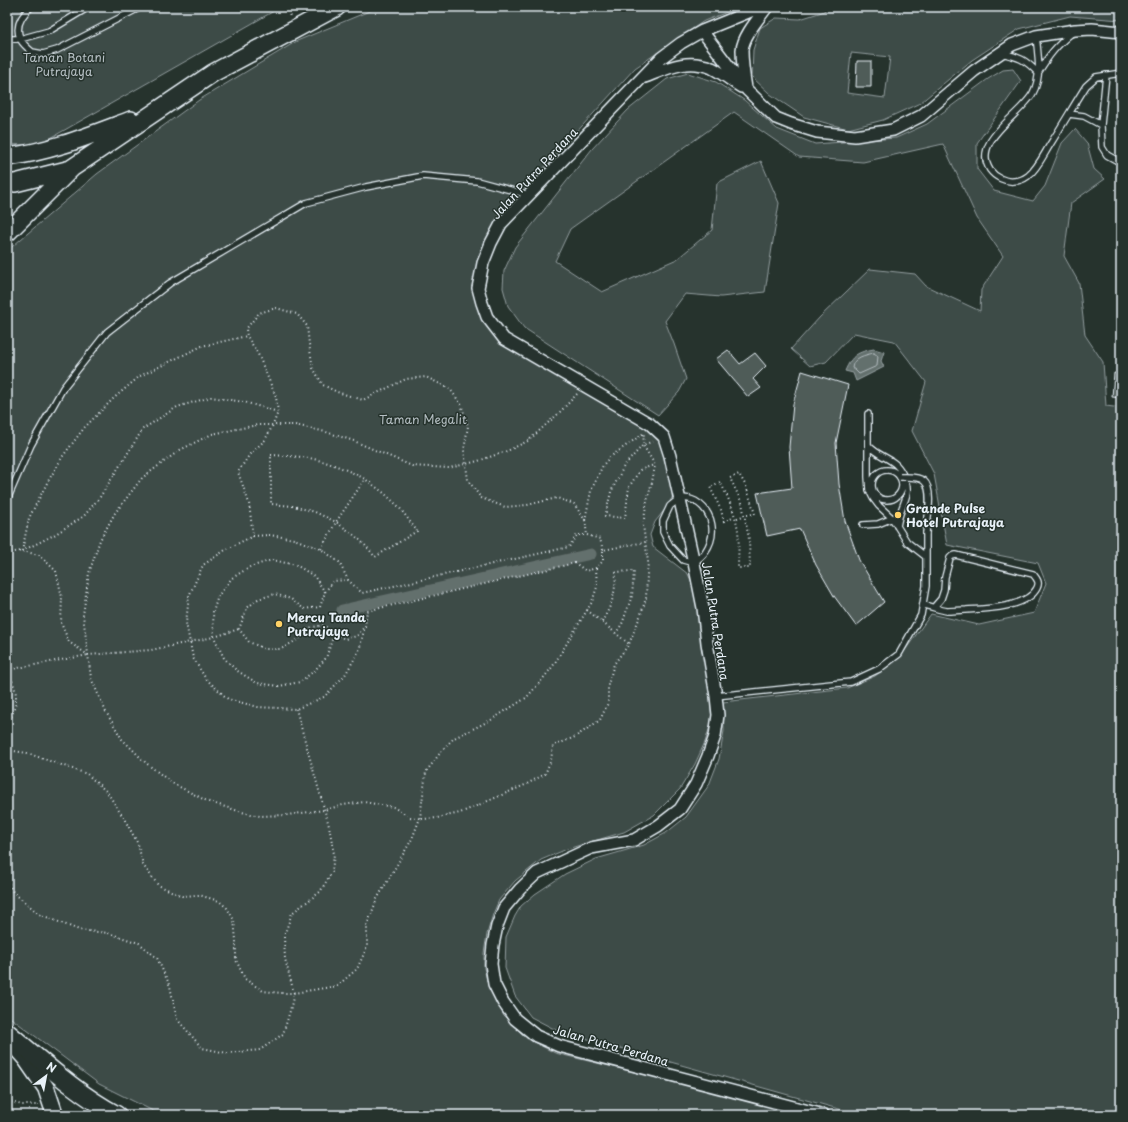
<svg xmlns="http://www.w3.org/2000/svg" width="1128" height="1122" viewBox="0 0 1128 1122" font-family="'Playpen Sans',sans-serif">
  <rect width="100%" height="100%" fill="#26332d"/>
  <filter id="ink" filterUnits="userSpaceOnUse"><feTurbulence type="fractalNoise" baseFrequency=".025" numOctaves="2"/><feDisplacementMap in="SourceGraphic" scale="8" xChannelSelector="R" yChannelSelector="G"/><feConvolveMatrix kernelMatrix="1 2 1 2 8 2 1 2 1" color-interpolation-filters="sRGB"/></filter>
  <g filter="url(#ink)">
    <path fill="#3e4b47" stroke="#939ea0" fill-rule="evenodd" d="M7,7H281L40,144L7,145Z
      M379,7H740L704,21L635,68L500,216L480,253L475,275L474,292L494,333L653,430L661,443L675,486L672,498L666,508L655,522L650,535L653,547L688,574L695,589L707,663L712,720L705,742L695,764L680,789L654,815L624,832L567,849L541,860L515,881L499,900L493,914L487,934L484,953V968L488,985L504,1016L526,1038L555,1053L814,1115H161L99,1084L7,1015V251L97,174L199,100L297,41Z
      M830,7H1121V20L1070,16L1019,29L972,60L920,103L883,120L848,129L804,117L770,94L752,77L753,50L760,28L776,18L800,19L822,12ZM851,53L890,57L885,98L847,93Z
      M1013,69L1021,81L977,143V169L994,191L1033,201L1045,186L1062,143L1075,129L1087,143L1094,169L1105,179L1071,203L1064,256L1079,283L1085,335L1103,362L1106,406L1121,408V1115H860L556,1030L531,1017L515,996L505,968L506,937L515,916L521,906L535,894L565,874L596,859L644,845L666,833L686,817L709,785L719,759L724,731L723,702L847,688L875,676L901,656L931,614L979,625L1034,613L1046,583L1038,563L947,545L934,474L912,431L926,382L894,341L854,333L826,362L810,366L791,349L820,317L870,269L915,274L926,286L980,311L981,290L1003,256L977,218L943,144L863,162L799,157L734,112L570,229L555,261L602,292L677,259L712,230L717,183L761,161L779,203L765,292L721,297L685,294L665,321L674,344L686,379L679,392L658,415L524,328L508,306L503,288L504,271L515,247L592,149L628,110L667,79L688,73L716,82L744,100L777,129L815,144L896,138L927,124L988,79L1003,70Z"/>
    <path fill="#636f6d" stroke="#98a3a5" d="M874,349L884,352L881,361L884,367L856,381L853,373L845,371C852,355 857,352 874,349Z"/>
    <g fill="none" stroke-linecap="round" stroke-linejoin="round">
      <path stroke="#b3bdc0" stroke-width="1" d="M874,353L878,356L877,366L859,374L855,370L852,368C853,357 865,355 874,353Z"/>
      <path stroke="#636f6d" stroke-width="11" d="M342,610L591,554"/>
    </g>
    <path fill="#505c59" stroke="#e8f1f8" d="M857,61H871V87H856Z
      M728,350L740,364L755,353L766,366L753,379L761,388L748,397L716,359Z
      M802,371L848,385L836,443L839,484L845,521L859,560L884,602L856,626L834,596L816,565L800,529L767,536L757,493L792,488L789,447L793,404Z
      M1114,373L1121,374V398L1112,397Z"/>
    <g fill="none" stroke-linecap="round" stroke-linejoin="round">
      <defs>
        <path id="service" d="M31,7C22,15 15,26 20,38C21,43 28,48 32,52L43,54L57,50L141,7
          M1036,36C1038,55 1042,76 1033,93C1021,115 971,141 990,170C995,177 1005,182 1014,181C1019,181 1024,179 1028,176C1038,168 1044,154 1051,143C1063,124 1074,105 1086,86L1096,77L1121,73
          M7,39H20L49,31L89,7
          M1001,53C1019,57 1025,59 1038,73
          M1038,73C1049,55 1056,46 1073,32
          M1106,75L1101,125L1102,147L1107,155L1116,160H1121
          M1069,114L1084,116L1101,125
          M868,414V445
          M872 485a15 15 0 1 1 30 0a15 15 0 1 1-30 0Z
          M680,498C685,498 691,499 695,501C714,512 717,535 705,552C703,556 698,559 694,563L683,560L670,546L663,532V521L670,506Z
          M7,500L31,445L63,388L107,332L170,283L306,203L366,187L423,176L477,181L529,195
          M863,525L878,524L895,517
          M897,526C898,521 899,516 901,511C906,496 911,492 903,475C901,471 898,466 894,463C885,456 877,455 868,445V477L869,490L873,498L879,506L892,518L907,542L925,556
          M923,605C930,606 940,610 947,611C953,611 960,610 966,610C985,609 1027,608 1037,588C1040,582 1037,579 1033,574L956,555L952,556L950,558L945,577L944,590L941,599L934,607
          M716,696L851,682L879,669L899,654L921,615L926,586V533"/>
        <path id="minor" d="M761,7L702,31L681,43L661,58L501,224L491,243L483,263L478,288L482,303L487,317L504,339L650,424L664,437L670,456L694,563L703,608L707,643L716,696L718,715L715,736L708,756L696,784L680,809L658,826L634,840L591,848L537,873L520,889L504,908L497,926L493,945L491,964L494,984L503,1002L515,1019L536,1036L559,1046L824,1115
          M702,31L747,90L776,118L791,124L817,132L855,136L893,130L921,116L974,71L1012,45L1036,36L1075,30L1092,29L1121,32
          M645,77C668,68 687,58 712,68C722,73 732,81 741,87
          M746,88C744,76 742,63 742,50C743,36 759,18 767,7"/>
        <path id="secondary" d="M11,1042L26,1059L46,1088L55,1115"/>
        <path id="primary" d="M7,157C50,152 91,135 131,120
          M7,183H15L71,169
          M7,233L72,168L213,73L337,7
          M7,1032C42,1061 76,1093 117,1115"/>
      </defs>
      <use href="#service" stroke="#e8f1f8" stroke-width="8"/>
      <use href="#minor" stroke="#e8f1f8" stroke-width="14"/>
      <use href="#secondary" stroke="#e8f1f8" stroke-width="19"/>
      <use href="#primary" stroke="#e8f1f8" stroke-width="20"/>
      <path stroke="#e8f1f8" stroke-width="2" stroke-dasharray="1 3" stroke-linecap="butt" d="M288,7L290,18
        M577,394L559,413L528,441L507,451L478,461L449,468L412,466L354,441L326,432L295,425H257L212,434L180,450L142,478L115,513L100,540L89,573L83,615L91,678L106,712L122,739L146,763L172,783L209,802L242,812L260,816L287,815L324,810L343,805L364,802L393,807L410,817L423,819L437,818L460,813L525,785L545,774L551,760L553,746L575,737L600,720L608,703V685L614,664L629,644L641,614L646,598L647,575L648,562L643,525L647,501L652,482L655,465L643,445L654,441
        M271,455C284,456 297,456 309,458C329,462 348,470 365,479L336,522L315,512L293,506L271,504Z
        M747,515L753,514
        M737,518L743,516
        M585,520L591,491L603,465L610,457L644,433L643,445L624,466L611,492L605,516L625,518L629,487L640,470L654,465
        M727,520L733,518
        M724,522L721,510L710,487L720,482C727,495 734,510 737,525C740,539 738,554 738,568H750L749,539L742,503L730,478L739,474L746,486L755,514
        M253,536L270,535L294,539L321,549L339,562L348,580
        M321,549L336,522C352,533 363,541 375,557L417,531L399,507L384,493L365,479
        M603,550L600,539L587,535H577L569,547L362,593L348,580L333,581L325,592L320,607L304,609L291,599L275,594L258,599L247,608L239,629L249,642L265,649H281L299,639L308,628L324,625L331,632L345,639L357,636L365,626L367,611L575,563L586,571L596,568L603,561V550L645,542
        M22,551L29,518L47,483L63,456L84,428L114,398L140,376L202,346L247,336
        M22,551L54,535L84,516L100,497L143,429L177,407L211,397L244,402L278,412
        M7,553L22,551L39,555L56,571L62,597L61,623L69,642L88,655L151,650L214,637L239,629
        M325,592L314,576L296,565L272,560L250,567L232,578L218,596L213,612L214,637L224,658L236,670L257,683L279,686L300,682L314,671L326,658L334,634
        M587,610L629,644
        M602,622C613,602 615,595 616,572L634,571L632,596L622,624L616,633
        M365,626L359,651L345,675L324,697L296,709L258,707L228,699L206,679L193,658L186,623L189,596L203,565L227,549L253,536L249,503L238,472L250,454L265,440L273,425L278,412L276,397L258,354L247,336L246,329L259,313L276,308L297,314L307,326L309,344L313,368L323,385L337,392L363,400L406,379L426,377L450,389L461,404L468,426L464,450L468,480L481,498L505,507L527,505L557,498L574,504L585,520L587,535
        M7,670L88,655
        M7,670C11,678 16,688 16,697C17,705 11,718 7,724
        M7,750L27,753L87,774L107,792L125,820L138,844L143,865L158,885L182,896L199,895L219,901L227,908L234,920L236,940V960L245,979L263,991L281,993H294L337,986L357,969L367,947V925L377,899L412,839L420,818L426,772L443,749L454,738L491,720L526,698L542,680L553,666L592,602L597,587L596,568
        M7,880L13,892L39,914L79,930L108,933L139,943L157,958L170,986L177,1019L202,1048L227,1053L260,1050L283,1034L290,1011L294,993L285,959L284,936L292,913L320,892L332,872L334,854L329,826L296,709
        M7,1101L22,1105H39"/>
      <use href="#service" stroke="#26332d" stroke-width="5.5"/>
      <use href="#minor" stroke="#26332d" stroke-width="11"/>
      <use href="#secondary" stroke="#26332d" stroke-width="16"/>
      <use href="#primary" stroke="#26332d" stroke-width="17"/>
      <defs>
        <path id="service-bridge" d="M900,477C906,477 919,476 924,481C934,489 927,521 926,533"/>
      </defs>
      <use href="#service-bridge" stroke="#e8f1f8" stroke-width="8" stroke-linecap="butt"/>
      <use href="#service-bridge" stroke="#26332d" stroke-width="5.5"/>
    </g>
  </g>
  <g fill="#ffd166" stroke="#26332d" stroke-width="1.5">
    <circle cx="898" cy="515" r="4"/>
    <circle cx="279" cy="624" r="4"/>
  </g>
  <g text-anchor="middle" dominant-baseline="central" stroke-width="3" stroke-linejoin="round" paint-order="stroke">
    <g font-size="12" fill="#b5bfc3" stroke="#26332d">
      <text x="64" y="57">Taman Botani<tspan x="64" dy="14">Putrajaya</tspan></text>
      <text x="423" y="419">Taman Megalit</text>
    </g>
    <g font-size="12" fill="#e8f1f8" stroke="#26332d">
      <text transform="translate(534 173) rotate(-47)">Jalan Putra Perdana</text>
      <text transform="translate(716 621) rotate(81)">Jalan Putra Perdana</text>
      <text transform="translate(611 1045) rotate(16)">Jalan Putra Perdana</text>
    </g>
    <g font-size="12" font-weight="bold" fill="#e8f1f8" stroke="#26332d" text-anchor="start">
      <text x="906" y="508">Grande Pulse<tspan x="906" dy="14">Hotel Putrajaya</tspan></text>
      <text x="287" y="617">Mercu Tanda<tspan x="287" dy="14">Putrajaya</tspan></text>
    </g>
  </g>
  <rect width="1128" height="1122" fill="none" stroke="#26332d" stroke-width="24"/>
  <rect x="12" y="12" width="1104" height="1098" fill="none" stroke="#e8f1f8" stroke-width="1.5" filter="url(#ink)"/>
  <g transform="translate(46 1076) rotate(32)" stroke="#26332d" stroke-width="3" paint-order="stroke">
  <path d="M0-3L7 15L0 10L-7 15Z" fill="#e8f1f8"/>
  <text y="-6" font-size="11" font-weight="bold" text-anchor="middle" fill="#e8f1f8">N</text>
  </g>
</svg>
